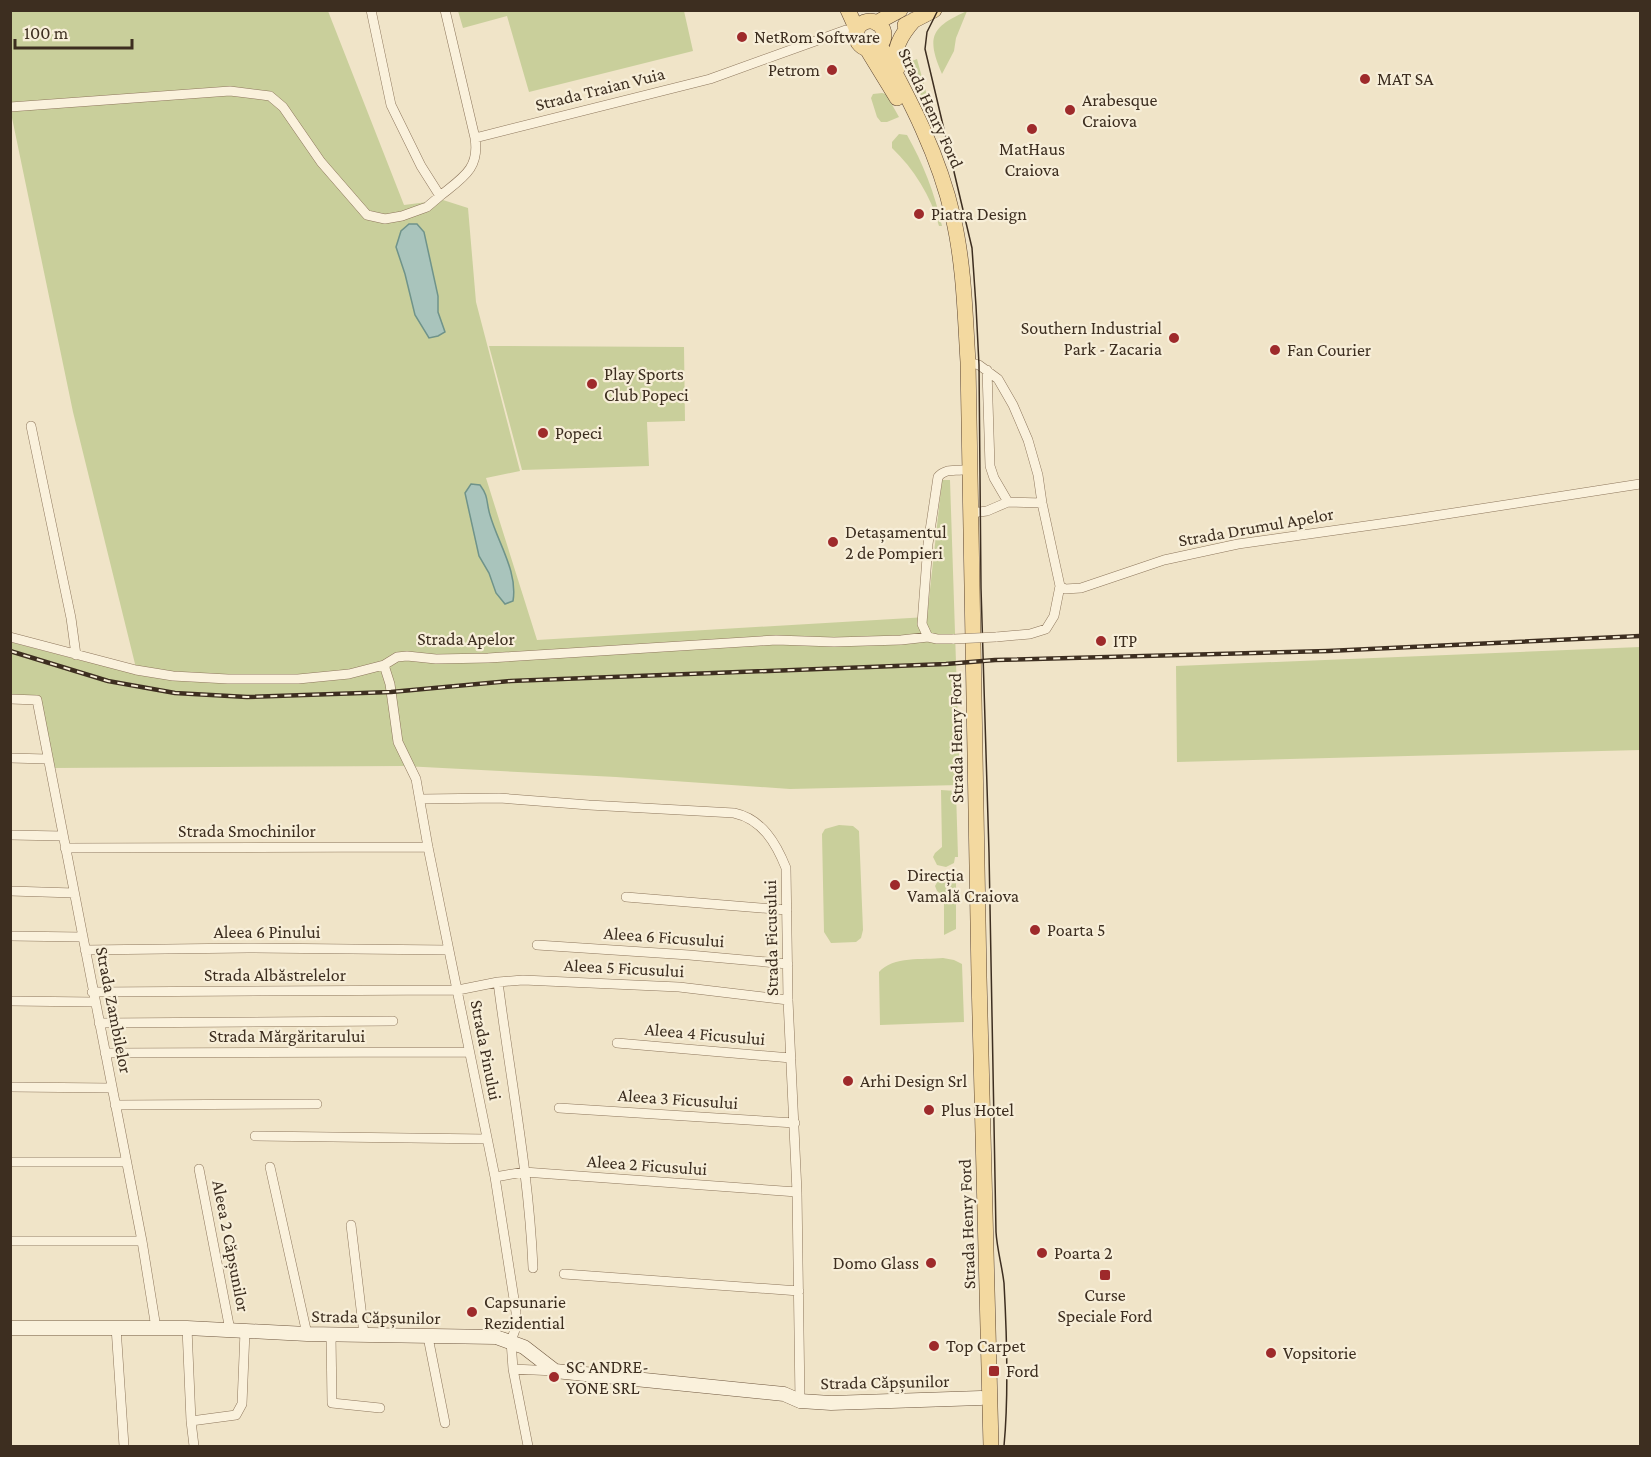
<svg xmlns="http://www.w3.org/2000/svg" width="1651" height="1457" viewBox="0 0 1651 1457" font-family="'Crimson Pro',serif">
  <rect width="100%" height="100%" fill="#f0e4c8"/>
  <path fill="#c9cf9b" d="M11,11H328L404,205L443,200L468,208L476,302L520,471L486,478L537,640L927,617L942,480H950L960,785L790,789L616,777L404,766L53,768L33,698H11L10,642L83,661L137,672L73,412L11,113Z
    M458,11H684L693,51L529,92L507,16L463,28Z
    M967,11L956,38L954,51L942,74C926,37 931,27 967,11Z
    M917,59L929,103H925L909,73L907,63Z
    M882,93L886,94L899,117L887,122H881L877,117L871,98L873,94Z
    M899,134L907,135C923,163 935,194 942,226H939C931,196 914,169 892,148V142Z
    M489,346L684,347L685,421L647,422L649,466L522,470Z
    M1640,647V750L1177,762L1176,666Z
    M941,790L956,791L958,857H955L954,863L946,867L937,865L933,857L935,853L942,847Z
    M839,825L853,826L859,831L863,930L861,938L856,942L831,943L824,932L822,834L825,829Z
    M944,877L953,879L956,882V929L944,935V896L937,891L935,886L939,879Z
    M943,958L954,960L962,964L964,1022L880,1025L879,972C893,956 923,960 943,958Z"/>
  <path fill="#a9c4bc" stroke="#6f938a" stroke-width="1.5" d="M409,224H417L424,232L438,296V312L445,332L438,336L429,338L415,315L405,274L396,247L401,231Z
    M471,484L480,485C489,497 486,502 490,515C498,543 518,572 513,601L505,604L496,593L489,573L479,556L465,493Z"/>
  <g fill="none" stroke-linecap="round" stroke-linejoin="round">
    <defs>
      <path id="street" d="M371,10L391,105L421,166L440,196C462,178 480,169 475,138
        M445,10L475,138L710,79L846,30L857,33
        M10,107L230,91L270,96L283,107L321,162L367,215L385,219L402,216L427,207L440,196
        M968,362L979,365L998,379L1013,405L1028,440L1038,475L1042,503L1060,586L1054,616L1046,629L1030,634L996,637
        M987,370L990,466L994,478L1008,502
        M31,426L71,618L76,655
        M971,513L987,511L1008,502L1042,503
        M1060,586L1065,589L1081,588L1164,560L1238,544L1408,520L1640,484
        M10,637L136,670L173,676L228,679H298L349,674L384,665L397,657L407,656L436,659L488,658L776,640L834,642L901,640L928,637L937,639H954
        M928,637L922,624L928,544L938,477C944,469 953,471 962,470
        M384,665L390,684L398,742L416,779L428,847L495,1177L516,1312V1327L511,1341L513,1369L528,1446
        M10,699L37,700L142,1241L156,1328
        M10,758L47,759
        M421,799L499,798L589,805L734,813C762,819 776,843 786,868L788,1000L797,1192L800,1401
        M10,835L63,836
        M65,848L428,847
        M10,891L74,893
        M626,897L787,910
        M10,936L82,937
        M537,945L689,955L788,964
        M85,950L248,948L449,950
        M498,982C510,1077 529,1172 533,1268
        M92,992L458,990L498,982L523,980L679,987L788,1000
        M10,1001L95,1002
        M99,1023L393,1021
        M617,1043L791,1058
        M105,1053L469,1052
        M10,1087L112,1088
        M115,1105L317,1104
        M559,1108L795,1123
        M255,1136L487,1139
        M10,1162H126
        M270,1167L307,1334
        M199,1169L230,1330
        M495,1177L524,1172L797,1192
        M351,1225L364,1334
        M10,1241H142
        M564,1274L799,1291
        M116,1327L124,1446
        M187,1328L191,1421L194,1446
        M331,1335L332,1403L380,1408
        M428,1337L445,1423
        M513,1369L555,1371
        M191,1421L236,1415L242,1404L245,1331"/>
      <path id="secondary" d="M10,1328H187L307,1334L496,1337L524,1347L555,1371L784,1394L800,1401L831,1403L981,1398"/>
      <path id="primary" d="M848,10L857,30
        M856 35a14 14 0 1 1 28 0a14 14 0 1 1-28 0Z
        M876,23L900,10
        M905,25L934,10
        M880,45C910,100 939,155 953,217C964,264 965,314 968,362L979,977L991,1446
        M867,49L897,98
        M897,69C893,48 900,36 914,20"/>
    </defs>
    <use href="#street" stroke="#8d765c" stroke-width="10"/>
    <use href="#secondary" stroke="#6f573f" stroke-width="15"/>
    <use href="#primary" stroke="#5b4430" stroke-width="16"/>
    <use href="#street" stroke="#faf1dc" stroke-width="9"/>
    <use href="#secondary" stroke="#faf1dc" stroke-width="14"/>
    <use href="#primary" stroke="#f3d9a0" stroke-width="15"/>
    <path stroke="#3d2e20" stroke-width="1.5" d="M938,10L927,32L925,49L972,248L976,306L979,365L981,588L989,852L996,1232C997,1249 1002,1266 1004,1283C1007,1337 1009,1393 1004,1446"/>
    <defs>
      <path id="rail" d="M10,651L108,681L175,693L247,697L391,692L511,681L946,664L995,660L1328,651L1640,636"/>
    </defs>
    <use href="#rail" stroke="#3d2e20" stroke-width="4.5"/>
    <use href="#rail" stroke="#f7eed8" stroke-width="2" stroke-dasharray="7" stroke-linecap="butt"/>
    <defs>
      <path id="street-bridge" d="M954,639L996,637"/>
    </defs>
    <use href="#street-bridge" stroke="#8d765c" stroke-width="10" stroke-linecap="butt"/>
    <use href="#street-bridge" stroke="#faf1dc" stroke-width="9"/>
  </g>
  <g fill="#9e2a2b" stroke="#f7eed8" stroke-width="2">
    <circle cx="742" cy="37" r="6"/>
    <circle cx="832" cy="70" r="6"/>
    <circle cx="1365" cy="79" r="6"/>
    <circle cx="1070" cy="110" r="6"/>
    <circle cx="1032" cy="129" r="6"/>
    <circle cx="919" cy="214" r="6"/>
    <circle cx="1174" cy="338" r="6"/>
    <circle cx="1275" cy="350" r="6"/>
    <circle cx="592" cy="384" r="6"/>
    <circle cx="543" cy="433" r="6"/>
    <circle cx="833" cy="542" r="6"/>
    <circle cx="1101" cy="641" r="6"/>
    <circle cx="895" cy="885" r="6"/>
    <circle cx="1035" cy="930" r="6"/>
    <circle cx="848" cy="1081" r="6"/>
    <circle cx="929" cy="1110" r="6"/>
    <circle cx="1042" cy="1253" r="6"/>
    <circle cx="931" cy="1263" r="6"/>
    <rect x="1099" y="1269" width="12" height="12" rx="3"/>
    <circle cx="472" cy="1312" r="6"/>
    <circle cx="934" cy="1346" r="6"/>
    <circle cx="1271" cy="1353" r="6"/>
    <rect x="988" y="1365" width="12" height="12" rx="3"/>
    <circle cx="554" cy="1377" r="6"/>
  </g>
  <g text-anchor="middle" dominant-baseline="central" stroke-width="4.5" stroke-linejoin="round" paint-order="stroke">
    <g font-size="18" fill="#3d2e20" stroke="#f7eed8" text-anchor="start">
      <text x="754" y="37">NetRom Software</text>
      <text x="820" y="70" text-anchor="end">Petrom</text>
      <text x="1377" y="79">MAT SA</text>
      <text x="1082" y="100">Arabesque<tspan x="1082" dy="21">Craiova</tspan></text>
      <text x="1032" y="149" text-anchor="middle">MatHaus<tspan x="1032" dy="21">Craiova</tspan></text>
      <text x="931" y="214">Piatra Design</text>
      <text x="1162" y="328" text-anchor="end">Southern Industrial<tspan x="1162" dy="21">Park - Zacaria</tspan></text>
      <text x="1287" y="350">Fan Courier</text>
      <text x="604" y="374">Play Sports<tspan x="604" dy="21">Club Popeci</tspan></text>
      <text x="555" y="433">Popeci</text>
      <text x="845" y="532">Detașamentul<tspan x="845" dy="21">2 de Pompieri</tspan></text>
      <text x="1113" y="641">ITP</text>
      <text x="907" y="875">Direcția<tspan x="907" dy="21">Vamală Craiova</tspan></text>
      <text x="1047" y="930">Poarta 5</text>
      <text x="860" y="1081">Arhi Design Srl</text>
      <text x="941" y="1110">Plus Hotel</text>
      <text x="1054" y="1253">Poarta 2</text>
      <text x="919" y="1263" text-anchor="end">Domo Glass</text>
      <text x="1105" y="1295" text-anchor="middle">Curse<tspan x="1105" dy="21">Speciale Ford</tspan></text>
      <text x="484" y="1302">Capsunarie<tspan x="484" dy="21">Rezidential</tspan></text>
      <text x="946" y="1346">Top Carpet</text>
      <text x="1283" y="1353">Vopsitorie</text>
      <text x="566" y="1367">SC ANDRE-<tspan x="566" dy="21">YONE SRL</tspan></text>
      <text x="1006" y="1371">Ford</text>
    </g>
    <g font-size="18" fill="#3d2e20" stroke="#f7eed8">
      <text transform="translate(600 89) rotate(-14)">Strada Traian Vuia</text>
      <text transform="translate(931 108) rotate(65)">Strada Henry Ford</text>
      <text transform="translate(1256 527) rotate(-10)">Strada Drumul Apelor</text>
      <text x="466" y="639">Strada Apelor</text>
      <text transform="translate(956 738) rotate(-91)">Strada Henry Ford</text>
      <text x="247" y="831">Strada Smochinilor</text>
      <text x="267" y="932">Aleea 6 Pinului</text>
      <text transform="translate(664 937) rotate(4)">Aleea 6 Ficusului</text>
      <text transform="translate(771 938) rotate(-91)">Strada Ficusului</text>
      <text transform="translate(624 968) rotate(3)">Aleea 5 Ficusului</text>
      <text x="275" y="975">Strada Albăstrelelor</text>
      <text transform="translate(114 1010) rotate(79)">Strada Zambilelor</text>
      <text transform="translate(705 1034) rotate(5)">Aleea 4 Ficusului</text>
      <text x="287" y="1036">Strada Mărgăritarului</text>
      <text transform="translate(486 1050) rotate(79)">Strada Pinului</text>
      <text transform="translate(678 1099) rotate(4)">Aleea 3 Ficusului</text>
      <text transform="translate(647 1165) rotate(4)">Aleea 2 Ficusului</text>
      <text transform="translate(967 1224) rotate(-92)">Strada Henry Ford</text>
      <text transform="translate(231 1246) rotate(79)">Aleea 2 Căpșunilor</text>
      <text transform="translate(376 1317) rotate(1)">Strada Căpșunilor</text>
      <text transform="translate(885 1382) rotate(-1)">Strada Căpșunilor</text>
    </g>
  </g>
  <rect width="1651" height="1457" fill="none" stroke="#3d2e20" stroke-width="24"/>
  <path d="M15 39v9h117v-9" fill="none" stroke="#3d2e20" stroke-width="3"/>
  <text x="24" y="39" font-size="18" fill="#3d2e20" stroke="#f7eed8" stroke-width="4.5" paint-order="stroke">100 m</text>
</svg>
